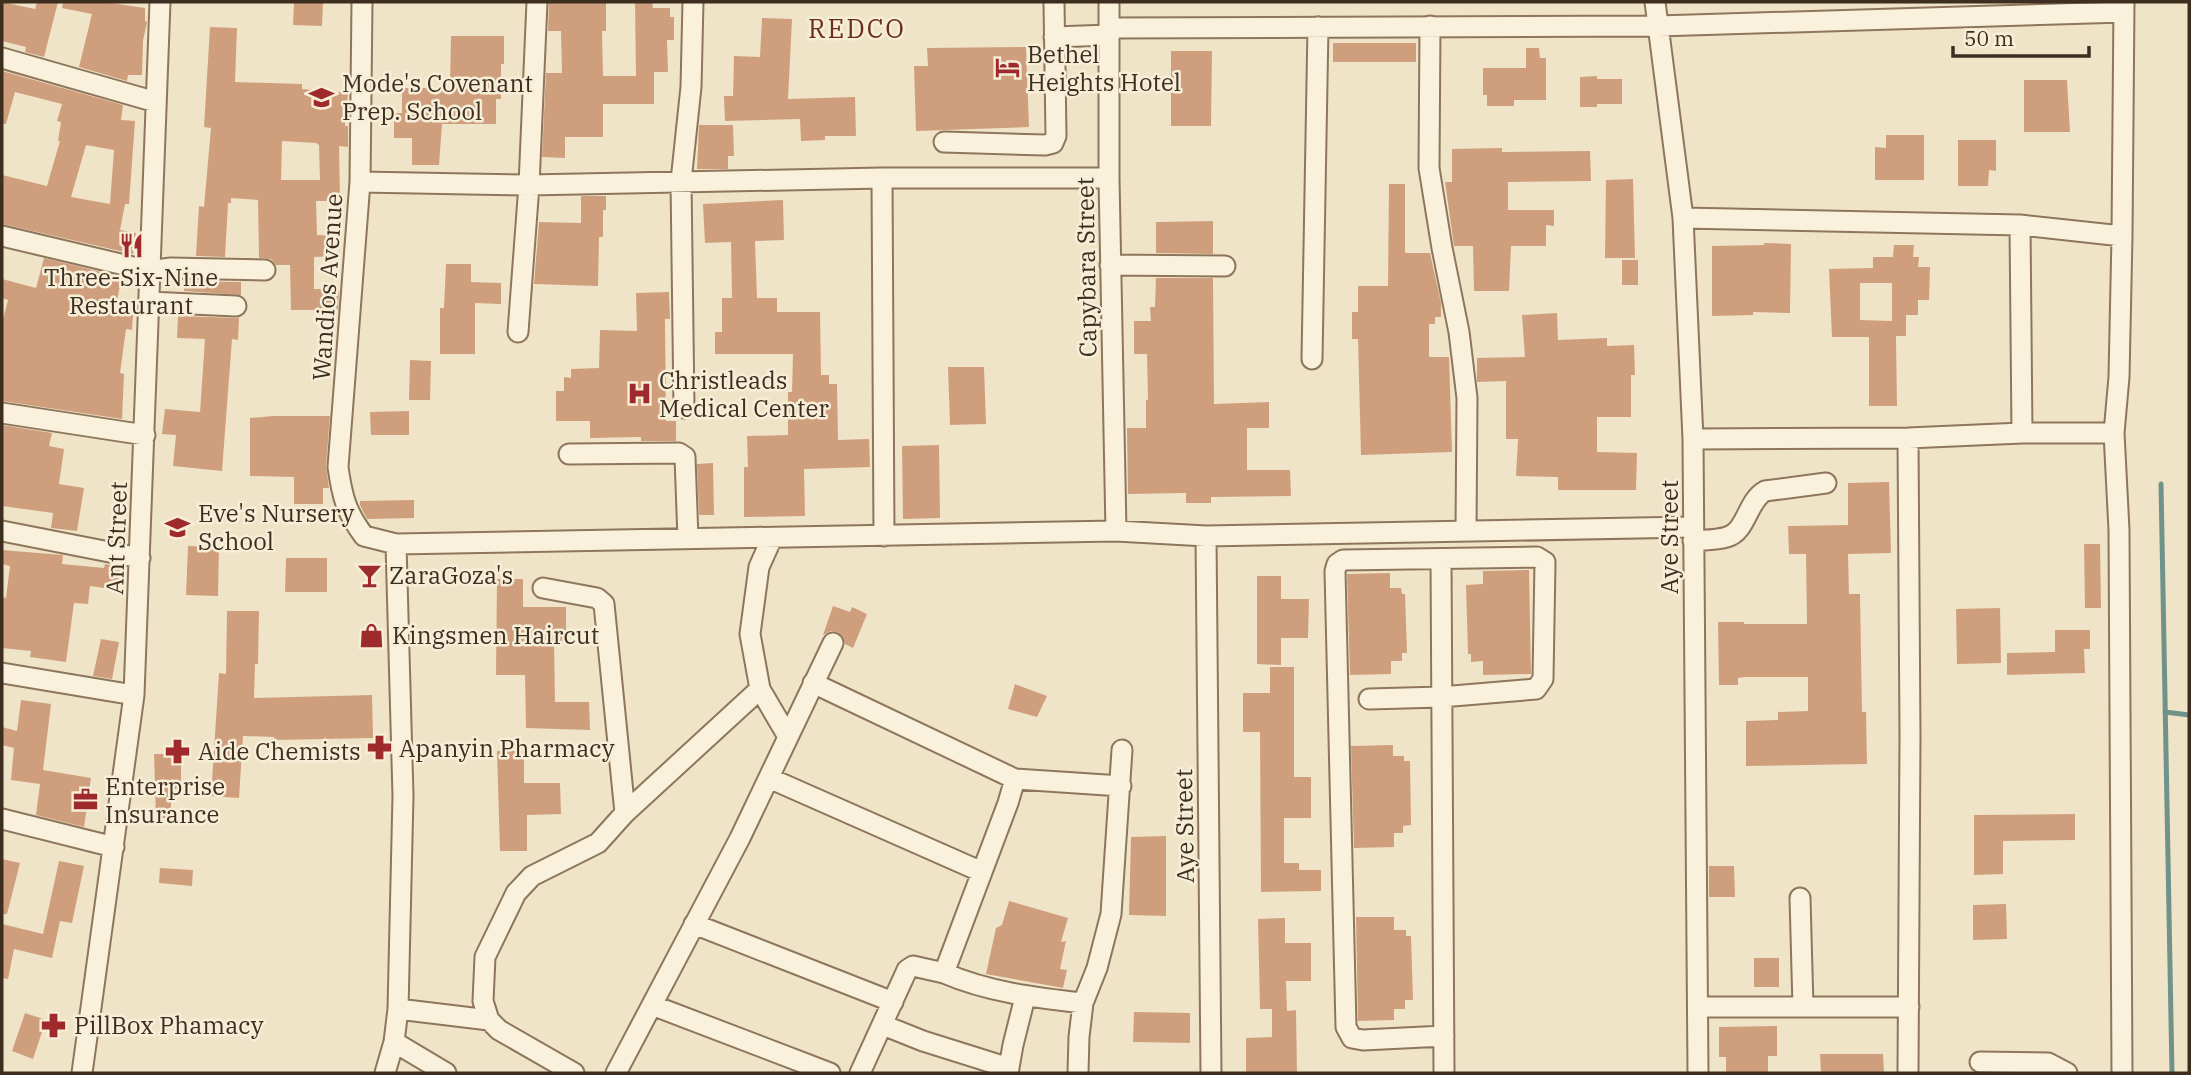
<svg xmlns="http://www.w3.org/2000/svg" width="2191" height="1075" viewBox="0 0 2191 1075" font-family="'IBM Plex Serif',serif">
  <rect width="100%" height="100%" fill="#f0e4c8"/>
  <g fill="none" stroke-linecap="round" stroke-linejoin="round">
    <path stroke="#6f938a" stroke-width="5" d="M2161,484L2172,1073
      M2165,712L2189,715"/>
  </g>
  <path fill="#cf9f7d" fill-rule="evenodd" d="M2,2L35,9L37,2H58L44,57L25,52L26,47L2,41Z
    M63,2H104L145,8V21L147,22L143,41L142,75H128L127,81L79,67L92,14L62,8Z
    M294,2H323L322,26L293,25Z
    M549,2H606V31H602L603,76H636L635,2H652L653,8H670V17H674V40H667L668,72H654V104H603V137H565V158L542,157L546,73H562L561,31H548Z
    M762,18L792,19L788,99L855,97L856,136H825V140L801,141L800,119L725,121L724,96H733L734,56L760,57Z
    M210,27L237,28L235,82L302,84V89L348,93L345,126H348V147L339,146L340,201H316L317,235L334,236V256L314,257V289H339L338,310H291L290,265H276L271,259L259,258L258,200L231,198V203H228L225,257L196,256L199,206L204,207L211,128L204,127ZM282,141L316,143L319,145L320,180H281Z
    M451,36H504V64H501V99H496V124H442L439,165H412V138H394V113H402V88H450Z
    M1333,43H1416V62H1333Z
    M1026,47L1029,127L916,131L914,66H928L927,48Z
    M1526,48H1539L1540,58H1546V100H1514V106H1487V95H1483V68H1526Z
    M1171,51H1212L1211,126H1171Z
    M2,71L123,105L121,120L135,121L129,204H125L120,230L136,233L133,254L2,224V175L47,186L60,141H58L61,122L57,121L62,104L15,92L6,124H2ZM86,145L114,150L110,204L71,197Z
    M1597,76V79H1622V104H1597V107H1580V77Z
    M2024,80H2067L2070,132H2024Z
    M699,125H733L734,156H728V169H697Z
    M1886,135H1924V180H1875V147L1886,148Z
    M1958,140H1996V171L1989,170L1988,186H1958Z
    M1502,148V152L1590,151L1591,181L1508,182V210H1554V226L1546,225V246H1511L1509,291H1474L1473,246H1454L1445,182H1452V149Z
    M1633,179L1635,258H1605L1606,180Z
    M1389,184H1405V253H1430L1441,303V317H1435V324H1429V357H1449L1452,452L1361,455L1358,339H1352V312H1358V286H1388Z
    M581,196H606V210H603V237H599L598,286L534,284L539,222L581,223Z
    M783,200L784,240L755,241L757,298H777V312H820L821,375H829V384H837L838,440L869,439L870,467L804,469L805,516L744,517V467H748L747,436L788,435V392H792L793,354H715V332H722V298H732L731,242L705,243L703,204Z
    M1213,221V254L1156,253V222Z
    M1764,243L1791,244L1790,313L1753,312V315L1712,316V246L1764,245Z
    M1894,245H1914L1913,257H1919L1918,267H1930L1929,300H1918V315H1906V336H1896L1897,406H1869V337H1832L1829,269L1873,268V257H1893ZM1860,283H1892V321L1860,320Z
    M44,258L122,277L114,314L133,315L132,330L126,329L120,373L124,374L122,419L2,401V323L8,300L2,298V279L36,288Z
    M1622,260H1638V285H1622Z
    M446,264H471V282L501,283V304L475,303V354H440V308H444Z
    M1156,278H1213L1214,404L1269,402V428H1247V470H1290L1291,496L1211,497V503H1186V493L1128,494L1127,428H1146V400H1148L1147,354H1134V321H1151L1150,307H1155Z
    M184,281L241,282V295L184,291Z
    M669,292L670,319H665L666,421H676V441H641V437L590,438V421H556V391H564V377L571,378V369L599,368L600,330L637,331L636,293Z
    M1557,313L1558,340L1607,338V346L1634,345L1635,375H1631V417H1597V452L1637,453L1636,490H1558V477L1516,476L1518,439H1506V381L1477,382V358L1525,357L1522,315Z
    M178,316L239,318L238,340L232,339L222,471L173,466L176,435L162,434L165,409L200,412L205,339L177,338Z
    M410,360L431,361L430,400H409Z
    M948,367H984L986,424L950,425Z
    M409,411V435H371L370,412Z
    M273,416H330L326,466L329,488H323V504H294V477L250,476V418Z
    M2,425L52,433L49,446L64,449L59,484L84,488L77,531L51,528L53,513L2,506Z
    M939,445L940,518L903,519L902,446Z
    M713,463L714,515H699L697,464Z
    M1889,482L1891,553L1848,554L1849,594H1860L1862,712H1866L1867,764L1746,766V721L1778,720V712L1808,711V677H1745L1738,678V685H1719L1718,622H1744V624H1807L1806,554H1789L1788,526L1848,525V483Z
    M414,500V518L367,519L360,505V501Z
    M2084,544H2100L2101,608H2085Z
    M188,546L219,547L218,596L186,595Z
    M2,550L63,555L62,564L104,568L105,564L121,567L118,590L90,586L88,604L74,603L66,662L30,657L31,651L2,648V597L6,598L10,566L2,564Z
    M286,558H327V592H285Z
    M1529,570L1531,674L1483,675V661L1471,662V654H1468L1466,585L1483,584V571Z
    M1390,573V588H1401L1402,594H1405L1407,653H1402V661H1391V674L1350,675L1347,574Z
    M1257,576H1281V599H1309L1308,638H1281V665L1257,664Z
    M497,579H523V607H566V641H554L555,702H589L590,730L526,728L525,675H496Z
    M833,606L850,612L852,607L867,614L853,648L845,644L843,637L838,632L831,631L823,635Z
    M2000,608L2001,663L1957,664L1956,609Z
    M227,611H259L258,664H255L254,698L372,695L373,738L274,740V737L243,736L239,798L211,796L219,673L226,674Z
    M2055,630H2090V649H2084L2085,673L2007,675V653L2055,652Z
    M101,639L119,642L112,679L93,676Z
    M1270,667H1294V777H1311V818H1284V863H1299V870H1321V891L1261,892L1260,732H1243V693H1270Z
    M1015,684L1047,696L1037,717L1008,709Z
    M21,700L51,704L43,770L91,778L84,827L36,815L40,784L11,780L14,748L2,745V727L17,731Z
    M1393,745V756H1404V761H1410L1411,825L1403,826V833H1394V847L1354,848L1351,746Z
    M497,751H524V783H560L561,814L527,815V851H500Z
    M154,754H181V789H171V818H156Z
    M2075,814V840L2003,841V874L1974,875V815Z
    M1166,836V916L1129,915L1131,837Z
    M2,859L20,863L7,914H2Z
    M59,861L84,866L72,923L60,921L52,958L14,949L8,979L2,978V924L43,934Z
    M1709,866H1734L1735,897H1709Z
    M160,868L193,870L192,886L159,883Z
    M1009,901L1068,918L1061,942L1066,941L1060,969L1067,970L1063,988L986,974L996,928L1002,925Z
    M2006,904L2007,939L1973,940V905Z
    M1356,917H1394V930H1406V936H1411L1413,1000H1405V1009H1394V1020L1358,1021Z
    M1285,918V943H1311V981H1286L1287,1011L1296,1010L1297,1073H1246V1038L1272,1037V1009H1260L1258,919Z
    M1754,958H1779V987H1754Z
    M1134,1012L1190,1013V1043L1133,1042Z
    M25,1013L46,1020L33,1059L12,1051Z
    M1777,1026V1056H1768V1073H1726V1057H1719V1027Z
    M1820,1054H1883L1884,1073H1821Z"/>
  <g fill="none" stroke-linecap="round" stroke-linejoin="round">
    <defs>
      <path id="minor" d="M362,2L360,182L338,467C342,496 346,512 364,536L396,544
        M1109,2V178L1116,531
        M1655,2L1683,218L1693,439L1698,1073
        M1430,26L1429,168L1442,248L1459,332L1467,398L1466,531
        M1110,28L1658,26L2124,12
        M1054,37L1110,35
        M2,58L156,102
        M944,142L1045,145L1053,143L1056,136L1054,2
        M882,178L884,536
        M360,182L529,185L882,178H1109
        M1683,218L2020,225L2122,236L2124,2
        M2020,225L2022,433
        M2,236L150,271L171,268L265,270
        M2122,236L2119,377L2114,433L2119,530L2122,1073
        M1110,265L1225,266
        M149,302L236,306
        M518,332L529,185L537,2
        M1312,359L1318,27
        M684,408L681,181L691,87L693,2
        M2,413L145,435
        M1693,439L1908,438L2022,433H2114
        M569,454L679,453L685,457L688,539
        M2,531L140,558
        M1206,536L1211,1073
        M772,538L759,567L750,634L760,689L787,735
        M1693,541C1704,540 1717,540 1727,537C1747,531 1747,501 1765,491L1826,483
        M1441,559L1444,1073
        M543,588L597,598L604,604L625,813L598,843L532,876L516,893L485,957L483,1001L489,1020L499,1030L574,1073
        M2,673L134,695
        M813,683L1015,779L1008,803L944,973C988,992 1036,998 1083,1003
        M1369,699L1441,697L1536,689L1543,679L1545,562L1537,557L1343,560L1337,564L1335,571L1346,1027L1352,1038L1363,1040L1444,1036
        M769,778L982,872
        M1015,779L1121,786
        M625,813L760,689
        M2,819L114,847
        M1800,898L1803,1007
        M694,924L893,1002
        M652,1005L830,1073
        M1699,1007H1909
        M398,1009L489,1020
        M883,1025L923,1041L1009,1068
        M394,1042L446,1073
        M1980,1062L2048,1063L2067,1073
        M82,1073L134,695L160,2
        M385,1073L394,1042L398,1009L403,796L396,544L1116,531L1206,536L1693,527
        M616,1073L740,838L833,643
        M860,1073L907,970L913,966L944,973
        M1008,1073L1013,1045L1025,997
        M1078,1073L1079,1037L1083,1003L1097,968L1111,914L1122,750
        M1908,1073L1910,736L1908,438"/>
    </defs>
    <use href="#minor" stroke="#8d765c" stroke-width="23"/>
    <use href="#minor" stroke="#faf1dc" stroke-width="19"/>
  </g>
  <defs>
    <symbol id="hotel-bare" viewBox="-9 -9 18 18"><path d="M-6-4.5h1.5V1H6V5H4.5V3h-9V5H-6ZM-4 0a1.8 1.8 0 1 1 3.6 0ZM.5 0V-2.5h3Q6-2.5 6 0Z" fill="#9e2a2b" stroke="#f7eed8" stroke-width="2.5" paint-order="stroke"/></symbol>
    <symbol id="school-bare" viewBox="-9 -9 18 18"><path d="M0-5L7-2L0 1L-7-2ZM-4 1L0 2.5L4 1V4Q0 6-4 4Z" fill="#9e2a2b" stroke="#f7eed8" stroke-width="2.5" paint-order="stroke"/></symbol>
    <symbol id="restaurant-bare" viewBox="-9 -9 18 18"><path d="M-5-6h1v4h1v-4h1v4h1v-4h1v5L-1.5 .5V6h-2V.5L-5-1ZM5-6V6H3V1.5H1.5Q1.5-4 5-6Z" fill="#9e2a2b" stroke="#f7eed8" stroke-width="2.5" paint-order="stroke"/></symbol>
    <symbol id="hospital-bare" viewBox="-9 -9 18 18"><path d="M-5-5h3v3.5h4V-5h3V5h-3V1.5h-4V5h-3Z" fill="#9e2a2b" stroke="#f7eed8" stroke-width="2.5" paint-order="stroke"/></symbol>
    <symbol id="bar-bare" viewBox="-9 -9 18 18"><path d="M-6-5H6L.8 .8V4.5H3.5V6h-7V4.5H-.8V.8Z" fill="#9e2a2b" stroke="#f7eed8" stroke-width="2.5" paint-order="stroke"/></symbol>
    <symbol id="shop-bare" viewBox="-9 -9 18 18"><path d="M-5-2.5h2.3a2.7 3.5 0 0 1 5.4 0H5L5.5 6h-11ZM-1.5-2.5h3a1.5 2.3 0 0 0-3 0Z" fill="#9e2a2b" stroke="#f7eed8" stroke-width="2.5" paint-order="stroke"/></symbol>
    <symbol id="pharmacy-bare" viewBox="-9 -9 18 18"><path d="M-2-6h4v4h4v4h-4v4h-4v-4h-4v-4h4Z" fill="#9e2a2b" stroke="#f7eed8" stroke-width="2.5" paint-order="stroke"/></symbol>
    <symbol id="office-bare" viewBox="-9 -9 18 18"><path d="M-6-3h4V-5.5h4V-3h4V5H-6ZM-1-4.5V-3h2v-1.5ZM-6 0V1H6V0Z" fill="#9e2a2b" stroke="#f7eed8" stroke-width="2.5" paint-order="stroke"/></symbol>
  </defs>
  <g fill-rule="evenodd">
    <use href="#hotel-bare" x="990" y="50" width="35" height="35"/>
    <use href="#school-bare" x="304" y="80" width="35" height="35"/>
    <use href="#restaurant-bare" x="114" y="228" width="35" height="35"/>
    <use href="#hospital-bare" x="622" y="376" width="35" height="35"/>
    <use href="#school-bare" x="160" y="510" width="35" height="35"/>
    <use href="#bar-bare" x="352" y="558" width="35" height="35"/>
    <use href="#shop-bare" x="354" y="618" width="35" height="35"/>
    <use href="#pharmacy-bare" x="362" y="730" width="35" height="35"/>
    <use href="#pharmacy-bare" x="160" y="734" width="35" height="35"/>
    <use href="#office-bare" x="68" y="782" width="35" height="35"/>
    <use href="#pharmacy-bare" x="36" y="1008" width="35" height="35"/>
  </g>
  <g text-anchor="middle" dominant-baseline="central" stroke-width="5" stroke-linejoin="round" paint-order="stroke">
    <g font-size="24" fill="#3d2e20" stroke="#f7eed8" text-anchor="start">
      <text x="1027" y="54">Bethel<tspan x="1027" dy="28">Heights Hotel</tspan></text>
      <text x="342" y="83">Mode's Covenant<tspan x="342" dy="28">Prep. School</tspan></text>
      <text x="131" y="277" text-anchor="middle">Three-Six-Nine<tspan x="131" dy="28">Restaurant</tspan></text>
      <text x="659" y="380">Christleads<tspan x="659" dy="28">Medical Center</tspan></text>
      <text x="198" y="513">Eve's Nursery<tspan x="198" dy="28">School</tspan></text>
      <text x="389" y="575">ZaraGoza's</text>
      <text x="392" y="635">Kingsmen Haircut</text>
      <text x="399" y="748">Apanyin Pharmacy</text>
      <text x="198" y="751">Aide Chemists</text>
      <text x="105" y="786">Enterprise<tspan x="105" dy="28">Insurance</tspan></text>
      <text x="74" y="1025">PillBox Phamacy</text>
    </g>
    <g font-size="24" fill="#3d2e20" stroke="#f7eed8">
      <text transform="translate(1086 267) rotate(-91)">Capybara Street</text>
      <text transform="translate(327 287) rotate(-86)">Wandios Avenue</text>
      <text transform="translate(1669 537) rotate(-90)">Aye Street</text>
      <text transform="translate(116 538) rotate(-88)">Ant Street</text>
      <text transform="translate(1184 826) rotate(-91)">Aye Street</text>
    </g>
    <g font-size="26" letter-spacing="2" fill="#6b2e1e" stroke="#f7eed8">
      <text x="857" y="28">REDCO</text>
    </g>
  </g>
  <rect width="2191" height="1075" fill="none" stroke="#3d2e20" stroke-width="7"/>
  <path d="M1953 46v10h136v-10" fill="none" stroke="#3d2e20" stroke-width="3.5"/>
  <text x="1964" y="46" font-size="21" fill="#3d2e20" stroke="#f7eed8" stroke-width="5" paint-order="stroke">50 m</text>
</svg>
